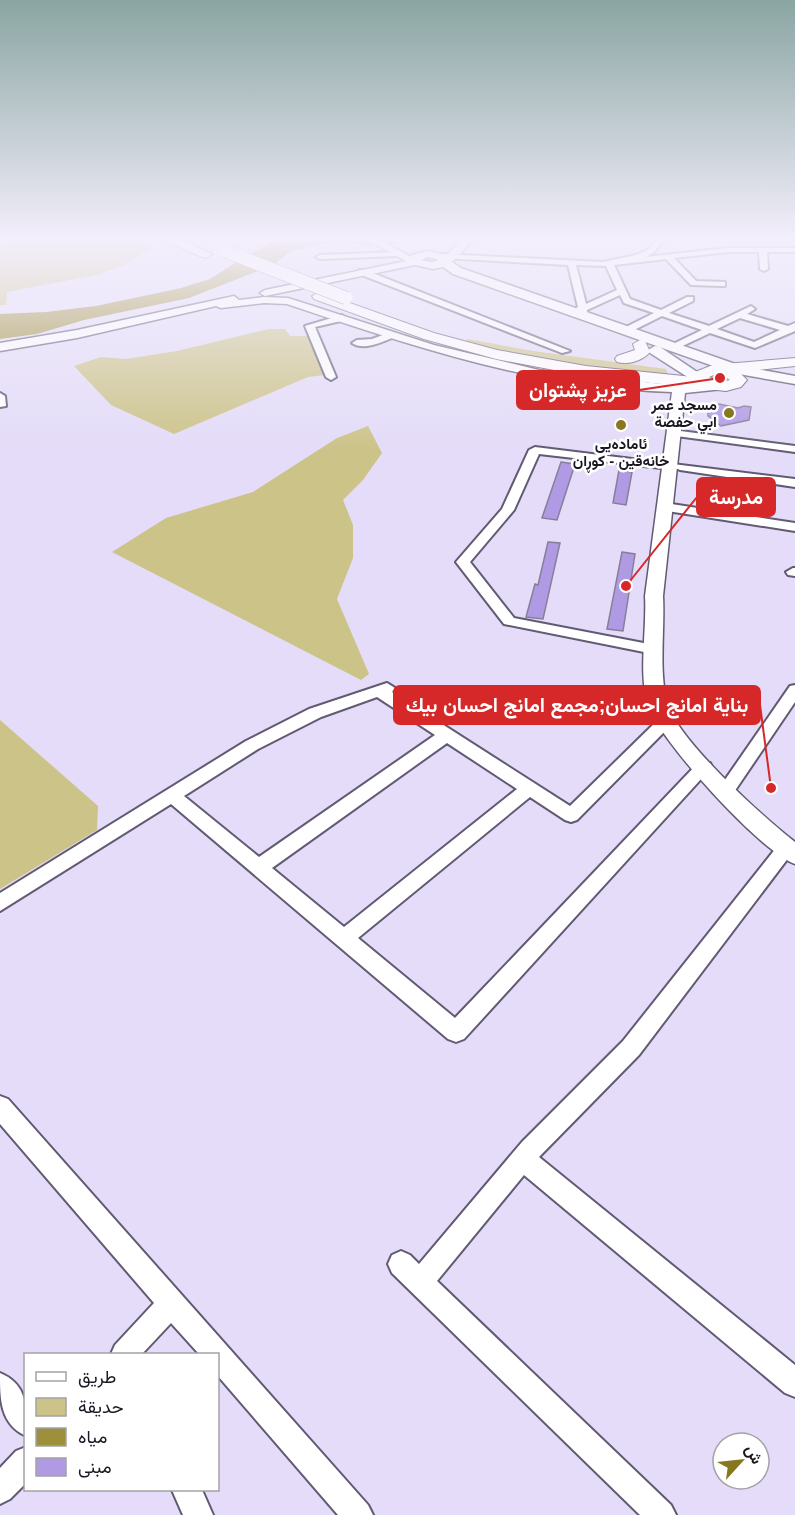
<svg xmlns="http://www.w3.org/2000/svg" width="795" height="1515" viewBox="0 0 795 1515" font-family="Arial,Vazirmatn,sans-serif">
  <rect width="100%" height="100%" fill="#e4dcf8"/>
  <path fill="#ccc389" d="M14,239H152L153,240L150,250L124,265L97,275L7,292L6,305H0V244Z
    M269,329H285L290,336H314L325,375L308,377L174,434L111,405L74,366L101,357L126,359L177,351Z
    M468,339L533,351L666,369L670,380L460,343Z
    M368,426L382,453L363,480L343,500L353,525V558L337,599L369,674L361,680L112,552L166,518L253,492L337,438Z
    M0,720L98,806L97,830L0,889Z"/>
  <path fill="#9e8f3a" d="M278,239H406L395,244L369,246L345,242L323,244L291,251L273,265L189,298L84,320L37,334L0,339V314L46,312L96,306L181,288L210,279L246,256Z"/>
  <path fill="#b09ae4" stroke="#867f98" stroke-width="1.5" d="M719,404L738,408L744,406L751,407L749,420L721,426L708,416V406Z
    M561,462L575,464L557,520L542,518Z
    M619,470L632,472L626,505L613,503Z
    M548,542L560,543L543,619L526,617L535,584L538,585Z
    M622,552L635,554L623,631L607,629Z"/>
  <g fill="none" stroke-linecap="round" stroke-linejoin="round">
    <defs>
      <path id="minor" d="M657,239H665L654,252L646,257L728,248H795V252H767L768,269L764,271L760,269L759,252H728L674,258L696,281L725,282V286H722L691,285L666,259L614,265L630,299L661,310L687,297H693V301L669,313L709,326L751,306L755,309L747,314L788,326L795,323V331L755,348L710,333L674,350L671,349V345L702,330L662,316L630,332H624V328L654,313L624,303L620,295L587,310V317H581L579,313L572,314V310L578,307L568,265L441,258L437,256L441,254L603,262L636,255L649,249ZM576,265L606,266L617,290L586,304ZM740,318L780,330L754,342L717,329Z
        M399,252L400,254L396,256L320,259L316,257L320,255Z
        M359,270H365L570,351L562,353L359,274Z
        M342,315L346,318L345,320L315,327L336,377L331,380L326,377L305,326Z
        M391,332L396,335L394,337C382,342 364,351 352,343L357,340L372,339Z
        M0,393L5,396L6,406L0,407Z
        M673,430L795,446V452L669,435L668,433Z
        M535,447L795,479V487L680,470L675,468L670,469L539,454L514,510L470,562L514,618L659,646L661,649L654,654L504,624L456,562L502,509L529,450Z
        M665,503L795,523V531L661,510L659,507Z
        M793,568H795V576L788,575L786,572Z
        M387,683L395,688L392,692L570,806L660,718H672L674,722L577,820L571,822L565,820L530,797L358,938L455,1018L698,763H710L712,767L464,1039L456,1042L448,1039L171,804L0,911V893L246,741L309,709ZM377,697L435,735L259,857L184,796L258,749L321,717ZM447,743L517,789L344,927L272,868Z
        M795,685V702L732,795L726,797L720,795L717,791L720,787L790,686Z
        M786,841L792,843L795,848L792,853L639,1055L539,1157L795,1365V1397L785,1393L524,1175L437,1281L671,1505L676,1515H640L392,1273L388,1264L392,1255L401,1251L410,1255L419,1264L522,1142L623,1041L780,843Z
        M0,1096L8,1099L368,1505L373,1515H338L218,1376V1354H199L171,1323L142,1354H111L115,1345L154,1303L0,1124Z
        M0,1373C29,1385 26,1409 26,1436C0,1424 0,1399 0,1373Z
        M26,1447V1483L10,1499L0,1504V1468L16,1451Z
        M172,1490H202L213,1515H183Z"/>
      <path id="tertiary" d="M365,239H378L420,262L415,265L265,296L260,293L265,290L406,261Z
        M234,296L239,300L264,297L288,298L434,345L539,370L661,384L723,383L724,386L723,389L685,393L663,596C665,629 658,675 668,705C679,741 764,818 795,842V864C762,853 658,739 648,705C638,673 647,630 645,596L672,392C536,388 415,347 287,304L264,303L221,308L216,306L77,338L0,351V343L77,330Z"/>
      <path id="secondary" d="M462,239H474L452,262L461,268L741,366L795,376V384L733,373L453,274L443,267L433,269L411,264L409,262L412,255L428,251L447,255ZM428,257L439,260L432,262L421,260Z
        M655,346L660,347L709,380L702,384L697,383L650,353L648,350Z"/>
      <path id="primary" d="M161,239H179L212,254L206,258L202,257Z
        M319,292L434,333L497,350L586,366L693,377L695,372L713,365L795,358V366L739,372L747,380L741,387L726,391L586,376L496,359L424,339L314,299L312,296ZM714,375L725,377L730,380L721,382L709,377Z
        M640,340L645,341L650,352C642,361 629,365 617,362L615,359L617,356L635,350L633,344Z"/>
    </defs>
    <use href="#minor" stroke="#615a72" stroke-width="4"/>
    <use href="#tertiary" stroke="#615a72" stroke-width="3"/>
    <use href="#secondary" stroke="#615a72" stroke-width="3"/>
    <use href="#primary" stroke="#615a72" stroke-width="2"/>
    <use href="#minor" fill="#fff" fill-rule="evenodd"/>
    <use href="#tertiary" fill="#fff" fill-rule="evenodd"/>
    <use href="#secondary" fill="#fff" fill-rule="evenodd"/>
    <use href="#primary" fill="#fff" fill-rule="evenodd"/>
    <defs>
      <path id="primary-bridge" d="M220,249L346,298"/>
    </defs>
    <use href="#primary-bridge" stroke="#615a72" stroke-width="14" stroke-linecap="butt"/>
    <use href="#primary-bridge" stroke="#fff" stroke-width="13"/>
  </g>
  <linearGradient id="sky" x2="0" y2="1"><stop stop-color="#8aa5a2"/><stop offset="0.53" stop-color="#f3effc"/><stop offset="1" stop-color="#f3effc" stop-opacity="0"/></linearGradient>
  <rect width="795" height="451" fill="url(#sky)"/>
  <g fill="#87781d" stroke="#fff" stroke-width="2">
    <circle cx="729" cy="413" r="6"/>
    <circle cx="621" cy="425" r="6"/>
  </g>
  <g text-anchor="middle" dominant-baseline="central" stroke-width="5" stroke-linejoin="round" paint-order="stroke">
    <g font-size="15" font-weight="bold" fill="#1a1721" stroke="#fff" text-anchor="end">
      <text x="717" y="404">مسجد عمر<tspan x="717" dy="17">ابي حفصة</tspan></text>
      <text x="621" y="443" text-anchor="middle">ئامادەیی<tspan x="621" dy="17">خانەقین - کوڕان</tspan></text>
    </g>
  </g>
  <path fill="none" stroke="#d62828" stroke-width="2" d="M720 378L639 390M626 586L697 497M771 788L760 705"/>
  <g fill="#d62828" stroke="#fff" stroke-width="2">
    <circle cx="720" cy="378" r="6"/>
    <circle cx="626" cy="586" r="6"/>
    <circle cx="771" cy="788" r="6"/>
  </g>
  <g fill="#d62828" stroke="#d62828" stroke-width="2">
    <rect x="517" y="371" width="122" height="38" rx="6"/>
    <rect x="697" y="478" width="78" height="38" rx="6"/>
    <rect x="394" y="686" width="366" height="38" rx="6"/>
  </g>
  <g font-size="20" text-anchor="middle" font-weight="bold" fill="#fff">
    <text x="578" y="397">عزيز پشتوان</text>
    <text x="736" y="504">مدرسة</text>
    <text x="577" y="712">بناية امانج احسان;مجمع امانج احسان بيك</text>
  </g>
  <rect x="24" y="1353" width="195" height="138" fill="#ffffff" stroke="#a3a2a6" stroke-width="1.5"/>
  <rect x="36" y="1372" width="30" height="9" fill="#ffffff" stroke="#a3a2a6" stroke-width="1.5"/>
  <text x="78" y="1383" font-size="18" fill="#1a1721">طريق</text>
  <rect x="36" y="1398" width="30" height="18" fill="#ccc389" stroke="#a3a2a6" stroke-width="1.5"/>
  <text x="78" y="1413" font-size="18" fill="#1a1721">حديقة</text>
  <rect x="36" y="1428" width="30" height="18" fill="#9e8f3a" stroke="#a3a2a6" stroke-width="1.5"/>
  <text x="78" y="1443" font-size="18" fill="#1a1721">مياه</text>
  <rect x="36" y="1458" width="30" height="18" fill="#b09ae4" stroke="#a3a2a6" stroke-width="1.5"/>
  <text x="78" y="1473" font-size="18" fill="#1a1721">مبنى</text>
  <g transform="translate(741 1461) rotate(63)"><circle r="28" fill="#ffffff" stroke="#a3a2a6" stroke-width="1.5"/>
  <path d="M0-4.5L10 22L0 15L-10 22Z" fill="#87781d"/>
  <text y="-9" font-size="16" font-weight="bold" text-anchor="middle" fill="#1a1721">ش</text>
  </g>
</svg>
